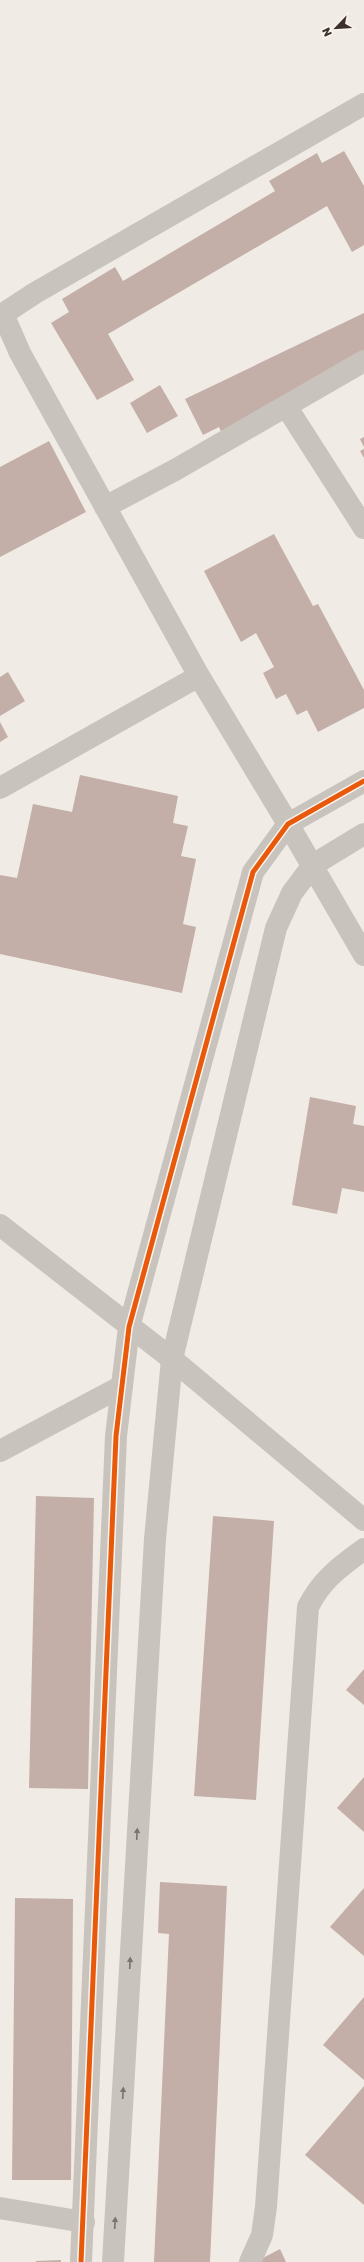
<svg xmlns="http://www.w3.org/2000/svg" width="364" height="2262" viewBox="0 0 364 2262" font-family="'Golos Text',sans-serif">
  <rect width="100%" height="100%" fill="#f0ebe5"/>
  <path fill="#c3afa7" d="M344,151L364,186V245L352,252L327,206L108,334L134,380L97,400L51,323L69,312L62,299L115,267L123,281L275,191L269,181L317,153L322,163Z
    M364,313V369L223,436L219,427L203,435L185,399Z
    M160,385L178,416L147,433L130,403Z
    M364,437V447L360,439Z
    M49,441L86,512L0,557V467Z
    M364,449V458L360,451Z
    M274,534L313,606L318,604L364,690V708L318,732L307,710L297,715L286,694L276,699L263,673L274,667L256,633L241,642L204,571Z
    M8,672L25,701L0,716V677Z
    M0,722L8,737L0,742Z
    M80,775L178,796L173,823L188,826L181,856L196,859L183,924L196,927L182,993L0,954V875L17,878L33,804L72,812Z
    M310,1097L356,1106L353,1124L364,1126V1192L342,1188L337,1214L292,1205Z
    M36,1496L94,1498L88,1789L29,1788Z
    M213,1516L274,1521L256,1800L194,1796Z
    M364,1669V1705L346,1690Z
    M364,1777V1832L337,1808Z
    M160,1882L227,1886L210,2262H154L169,1934L158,1933Z
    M364,1888V1956L330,1927Z
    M15,1898L73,1899L71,2180H12Z
    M364,1997V2080L323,2045Z
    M364,2086V2205L305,2155Z
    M280,2249L286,2262H258L257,2261Z
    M61,2260V2262H36V2261Z"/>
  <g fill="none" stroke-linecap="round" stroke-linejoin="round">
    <path stroke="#c9c3be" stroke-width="22" d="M364,104L35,293L3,314L20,353L199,676L288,824L364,955
      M286,406L364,528
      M105,507L175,470L364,361
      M0,788L199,676
      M0,1225L172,1359L364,1520
      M0,1451L122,1386
      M0,2208L84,2222
      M250,2262L262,2235L266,2207L308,1607C322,1579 340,1567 364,1549"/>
    <path stroke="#c9c3be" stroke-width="22" d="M81,2262L116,1436L129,1327L253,872L288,824L364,781
      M113,2262L155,1539L172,1359L276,928L292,893L313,865L364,834"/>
    <defs>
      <path id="cycleway" d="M81,2262L116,1436L129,1327L253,872L288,824L364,781"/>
    </defs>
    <use href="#cycleway" stroke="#fbf5ee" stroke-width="8"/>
    <use href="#cycleway" stroke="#e8590c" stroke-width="5"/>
  </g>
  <defs><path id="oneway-solid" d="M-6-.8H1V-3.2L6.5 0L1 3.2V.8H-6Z"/></defs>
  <g fill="#7b726d">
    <use href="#oneway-solid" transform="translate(137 1834) rotate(-87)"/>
    <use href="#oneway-solid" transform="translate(130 1963) rotate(-87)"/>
    <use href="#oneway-solid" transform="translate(123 2093) rotate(-87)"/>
    <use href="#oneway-solid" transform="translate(115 2223) rotate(-87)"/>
  </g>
  <g transform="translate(336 28) rotate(245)" stroke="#fbf5ee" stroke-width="3" paint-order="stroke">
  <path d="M0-3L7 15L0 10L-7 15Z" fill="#3b302b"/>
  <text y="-6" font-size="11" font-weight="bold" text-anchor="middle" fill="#3b302b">N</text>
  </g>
</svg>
